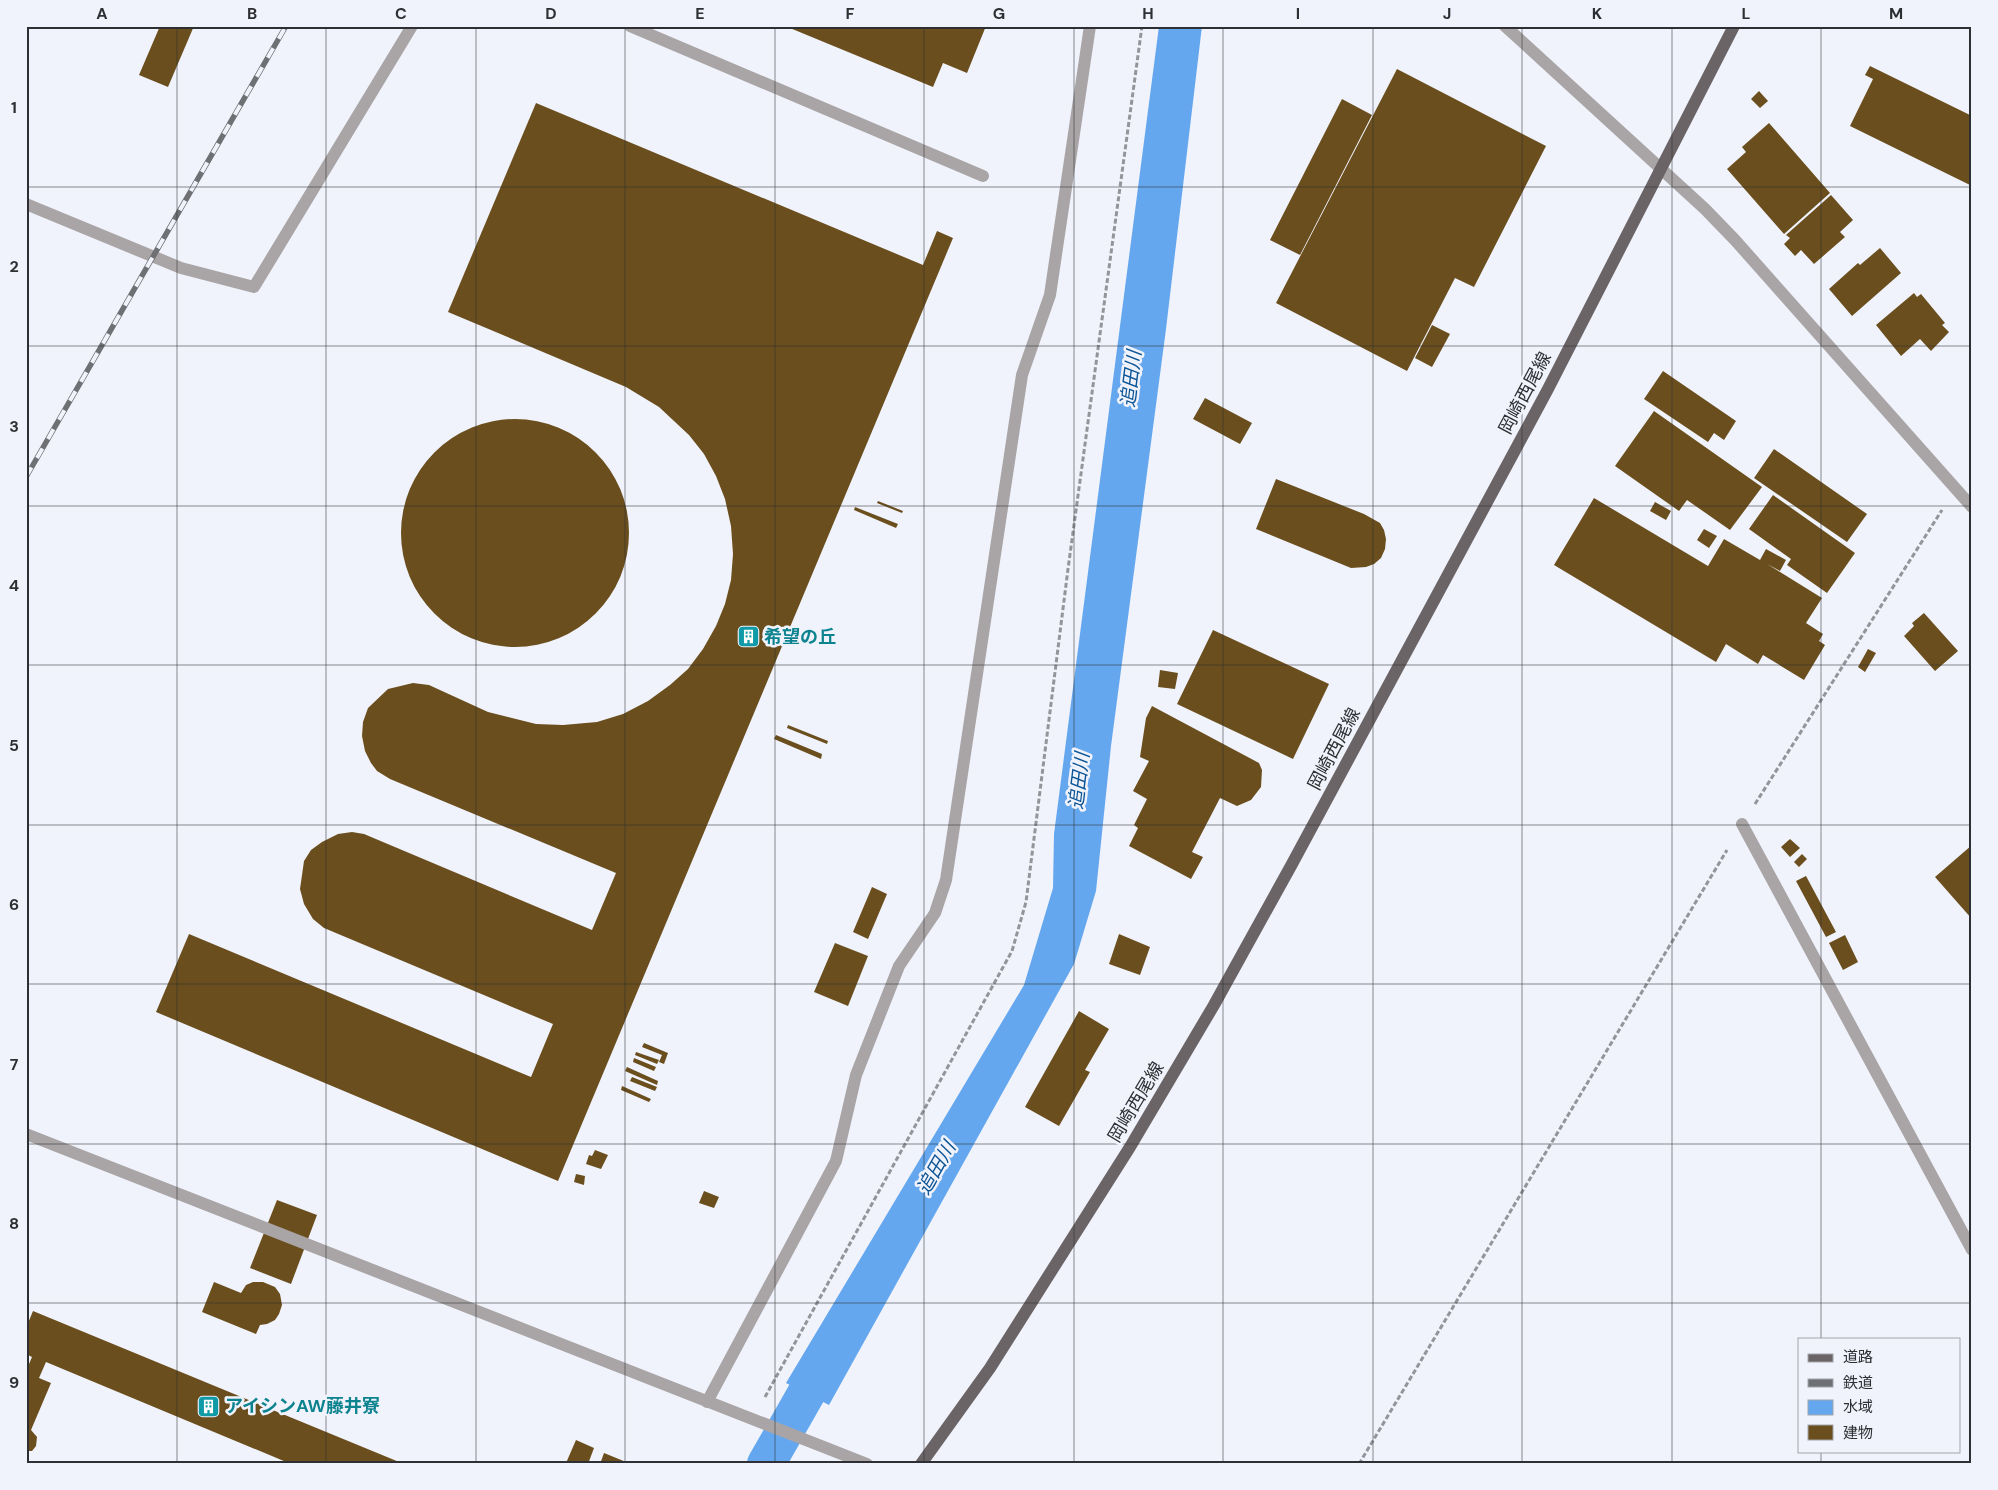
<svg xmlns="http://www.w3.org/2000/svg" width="1998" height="1490" viewBox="0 0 1998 1490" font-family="'DM Sans','Noto Sans JP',sans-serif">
  <rect width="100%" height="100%" fill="#f0f3fb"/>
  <path fill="#65a7ef" d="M1159,26H1202L1166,329L1111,746L1096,891L1074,964L829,1405L786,1383L1024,985L1053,888L1054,834Z"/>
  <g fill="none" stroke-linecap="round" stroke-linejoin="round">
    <path stroke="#65a7ef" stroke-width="38" d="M766,1464L831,1350"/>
  </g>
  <path fill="#6b4e1d" d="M160,26H194L168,87L139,75Z
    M785,26H986L967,73L943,63L933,87Z
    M1870,66L1972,116V186L1850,126L1873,79L1865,75Z
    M1397,69L1546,146L1474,287L1455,278L1407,371L1276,303Z
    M1759,91L1768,101L1760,108L1751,99Z
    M1342,99L1372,115L1300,255L1270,240Z
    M536,103L923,265L937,231L953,238L558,1181L156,1012L189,934L531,1077L553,1024L324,928L313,919L304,904L300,889L304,861L311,850L322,842L338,834L352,832L364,834L592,930L616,873L390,779L377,771L371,763L365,751L362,736L363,722L368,708L388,689L413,683L429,685L488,712L536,724L563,725L597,722L623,714L648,701L670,685L688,669L703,649L716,626L725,604L731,580L733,554L731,526L725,499L716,476L704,454L689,435L659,407L626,387L448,312Z
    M1769,123L1830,193L1784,234L1727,169L1746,152L1742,147Z
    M1831,195L1853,220L1840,232L1845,237L1814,264L1801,250L1795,256L1784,244L1790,238L1786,235Z
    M1880,248L1901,273L1852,316L1829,289L1858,263L1860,265Z
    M1914,293L1917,297L1921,294L1945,323L1942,325L1949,332L1931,351L1920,339L1901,356L1876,325Z
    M1432,325L1450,334L1432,367L1415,358Z
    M1663,371L1736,421L1724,440L1714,433L1708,442L1644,399Z
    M1205,398L1252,423L1240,444L1193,419Z
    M1654,411L1762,487L1730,530L1687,500L1679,511L1615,466Z
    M401 533a114 114 0 1 1 228 0a114 114 0 1 1-228 0Z
    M1774,449L1867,514L1847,542L1754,478Z
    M1276,479L1364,514L1380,523L1384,530L1386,539L1385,549L1381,558L1374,564L1366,567L1351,568L1256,529Z
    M1773,495L1855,553L1827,593L1787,565L1791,559L1749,529Z
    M1594,498L1708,566L1724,539L1760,560L1766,549L1786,560L1780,571L1767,564L1822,598L1806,623L1823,634L1819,641L1825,645L1804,680L1763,655L1758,664L1726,644L1716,662L1554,565Z
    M878,501L903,511L902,513L877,503Z
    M1655,502L1671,511L1666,520L1650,511Z
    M855,507L898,524L896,528L854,510Z
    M1704,529L1717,536L1709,548L1697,540Z
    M1924,613L1958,651L1935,671L1904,636L1914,626L1912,623Z
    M1213,630L1329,684L1293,759L1177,704Z
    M1868,649L1876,653L1865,672L1858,667Z
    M1160,670L1178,673L1175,689L1158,687Z
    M1152,706L1259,763L1262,770L1261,787L1251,800L1237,806L1220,798L1192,852L1203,857L1191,879L1129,846L1138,828L1134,825L1147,799L1133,791L1149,761L1140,757L1146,718Z
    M788,725L828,741L827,744L787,728Z
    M776,735L822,754L821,759L774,739Z
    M1790,839L1800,848L1790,857L1781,847Z
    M1972,845V919L1935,877Z
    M1802,854L1807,859L1799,867L1794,862Z
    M1806,876L1836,932L1826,937L1796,881Z
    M872,887L887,894L868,939L853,932Z
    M1119,934L1150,947L1140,975L1109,964Z
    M1845,935L1858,962L1843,970L1829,943Z
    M835,943L868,956L848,1006L814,992Z
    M1079,1011L1109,1029L1085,1070L1090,1072L1059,1126L1025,1107Z
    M644,1043L668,1053L664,1064L659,1062L662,1055L642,1047Z
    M636,1052L659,1060L657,1064L635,1055Z
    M634,1058L656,1067L654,1071L633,1062Z
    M627,1067L658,1081L657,1085L625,1071Z
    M632,1077L657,1087L655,1091L630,1081Z
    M622,1086L651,1099L649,1102L621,1090Z
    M595,1150L608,1155L601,1169L586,1164L589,1155L592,1156Z
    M576,1174L585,1176L584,1185L574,1182Z
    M704,1191L719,1197L714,1208L699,1203Z
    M277,1200L317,1215L291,1284L250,1268Z
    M214,1282L241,1293L246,1285L253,1282H263L275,1287L280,1294L282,1305L279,1314L275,1320L267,1324L260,1325L256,1334L202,1312Z
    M33,1311L404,1464H291L46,1362L39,1378L51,1383L31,1430L37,1437L36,1446L32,1451H26V1371L32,1357L26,1354V1328Z
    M576,1440L594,1448L588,1464L566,1463Z
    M604,1453L631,1464H600Z"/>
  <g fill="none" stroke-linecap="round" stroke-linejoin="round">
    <path stroke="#93959a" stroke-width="3" stroke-dasharray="5 2.5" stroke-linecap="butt" d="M1755,804L1942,510
      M765,1397L1012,951L1026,902L1068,569L1142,26
      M1359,1464L1727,850"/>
    <path stroke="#a9a5a6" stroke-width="12" d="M630,26L983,176
      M1505,26L1705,209L1735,240L1972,507
      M26,204L181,268L254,287L412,26
      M1742,824L1972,1250
      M26,1134L867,1464
      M707,1402L836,1161L856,1075L899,966L935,913L946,880L1022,375L1050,295L1090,26"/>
    <path stroke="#6b6467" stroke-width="12" d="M921,1464L990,1368L1130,1147L1214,1005L1292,864L1548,389L1734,26"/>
    <defs>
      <path id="rail" d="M26,477L286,26"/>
    </defs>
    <use href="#rail" stroke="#6e7074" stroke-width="5.5"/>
    <use href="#rail" stroke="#f0f3fb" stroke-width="4" stroke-dasharray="11" stroke-linecap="butt"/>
  </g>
  <path fill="none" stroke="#2e2f32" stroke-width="1" stroke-opacity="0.55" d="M177,26V1464M326,26V1464M476,26V1464M625,26V1464M775,26V1464M924,26V1464M1074,26V1464M1223,26V1464M1373,26V1464M1522,26V1464M1672,26V1464M1821,26V1339M26,187H1972M26,346H1972M26,506H1972M26,665H1972M26,825H1972M26,984H1972M26,1144H1972M26,1303H1972M1821,1451V1464"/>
  <defs>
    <symbol id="building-square" viewBox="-11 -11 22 22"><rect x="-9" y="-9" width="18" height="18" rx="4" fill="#0f9aa8" stroke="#f0f3fb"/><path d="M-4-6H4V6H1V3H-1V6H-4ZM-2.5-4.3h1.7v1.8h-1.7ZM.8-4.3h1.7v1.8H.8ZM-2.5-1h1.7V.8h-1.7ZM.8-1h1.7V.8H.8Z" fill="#fff"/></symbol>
  </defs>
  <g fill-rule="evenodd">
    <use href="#building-square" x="736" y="624" width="25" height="25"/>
    <use href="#building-square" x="196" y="1394" width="25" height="25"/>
  </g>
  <g text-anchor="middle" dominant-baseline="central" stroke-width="5" stroke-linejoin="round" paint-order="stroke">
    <g font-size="18" fill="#2e2f32" stroke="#f0f3fb">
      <text transform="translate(1525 393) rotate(-62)">岡崎西尾線</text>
      <text transform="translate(1334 749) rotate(-62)">岡崎西尾線</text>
      <text transform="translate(1136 1102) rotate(-59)">岡崎西尾線</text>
    </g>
    <g font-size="18" font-weight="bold" fill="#0d838f" stroke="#f0f3fb" text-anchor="start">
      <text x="764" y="637">希望の丘</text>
      <text x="225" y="1406">アイシンAW藤井寮</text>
    </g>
    <g font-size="19" font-style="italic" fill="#0c5495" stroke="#f0f3fb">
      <text transform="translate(1131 379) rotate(-83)">追田川</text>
      <text transform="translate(1079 781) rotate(-83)">追田川</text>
      <text transform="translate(936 1168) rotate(-60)">追田川</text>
    </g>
  </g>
  <rect width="1998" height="1490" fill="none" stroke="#f0f3fb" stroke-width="55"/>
  <rect x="1798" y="1338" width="162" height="115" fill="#f0f3fb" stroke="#a2a5ab"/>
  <rect x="1808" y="1354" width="25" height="8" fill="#6b6467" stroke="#a2a5ab"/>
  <text x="1843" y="1362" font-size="15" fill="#2e2f32">道路</text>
  <rect x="1808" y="1379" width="25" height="8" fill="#6e7074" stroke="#a2a5ab"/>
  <text x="1843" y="1388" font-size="15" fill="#2e2f32">鉄道</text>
  <rect x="1808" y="1400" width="25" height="15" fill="#65a7ef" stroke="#a2a5ab"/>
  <text x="1843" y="1412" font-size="15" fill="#2e2f32">水域</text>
  <rect x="1808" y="1425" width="25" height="15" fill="#6b4e1d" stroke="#a2a5ab"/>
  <text x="1843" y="1438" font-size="15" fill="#2e2f32">建物</text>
  <rect x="28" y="28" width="1942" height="1434" fill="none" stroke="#2e2f32" stroke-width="2"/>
  <g font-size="16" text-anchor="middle" font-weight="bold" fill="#2e2f32">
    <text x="102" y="19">A</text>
    <text x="252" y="19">B</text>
    <text x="401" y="19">C</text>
    <text x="551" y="19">D</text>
    <text x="700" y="19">E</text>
    <text x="850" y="19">F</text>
    <text x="999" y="19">G</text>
    <text x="1148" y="19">H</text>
    <text x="1298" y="19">I</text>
    <text x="1447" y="19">J</text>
    <text x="1597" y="19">K</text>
    <text x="1746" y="19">L</text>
    <text x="1896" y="19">M</text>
    <text x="14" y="113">1</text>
    <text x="14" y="272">2</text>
    <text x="14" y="432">3</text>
    <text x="14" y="591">4</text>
    <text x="14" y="751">5</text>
    <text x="14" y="910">6</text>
    <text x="14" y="1070">7</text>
    <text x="14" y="1229">8</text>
    <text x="14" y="1388">9</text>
  </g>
</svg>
